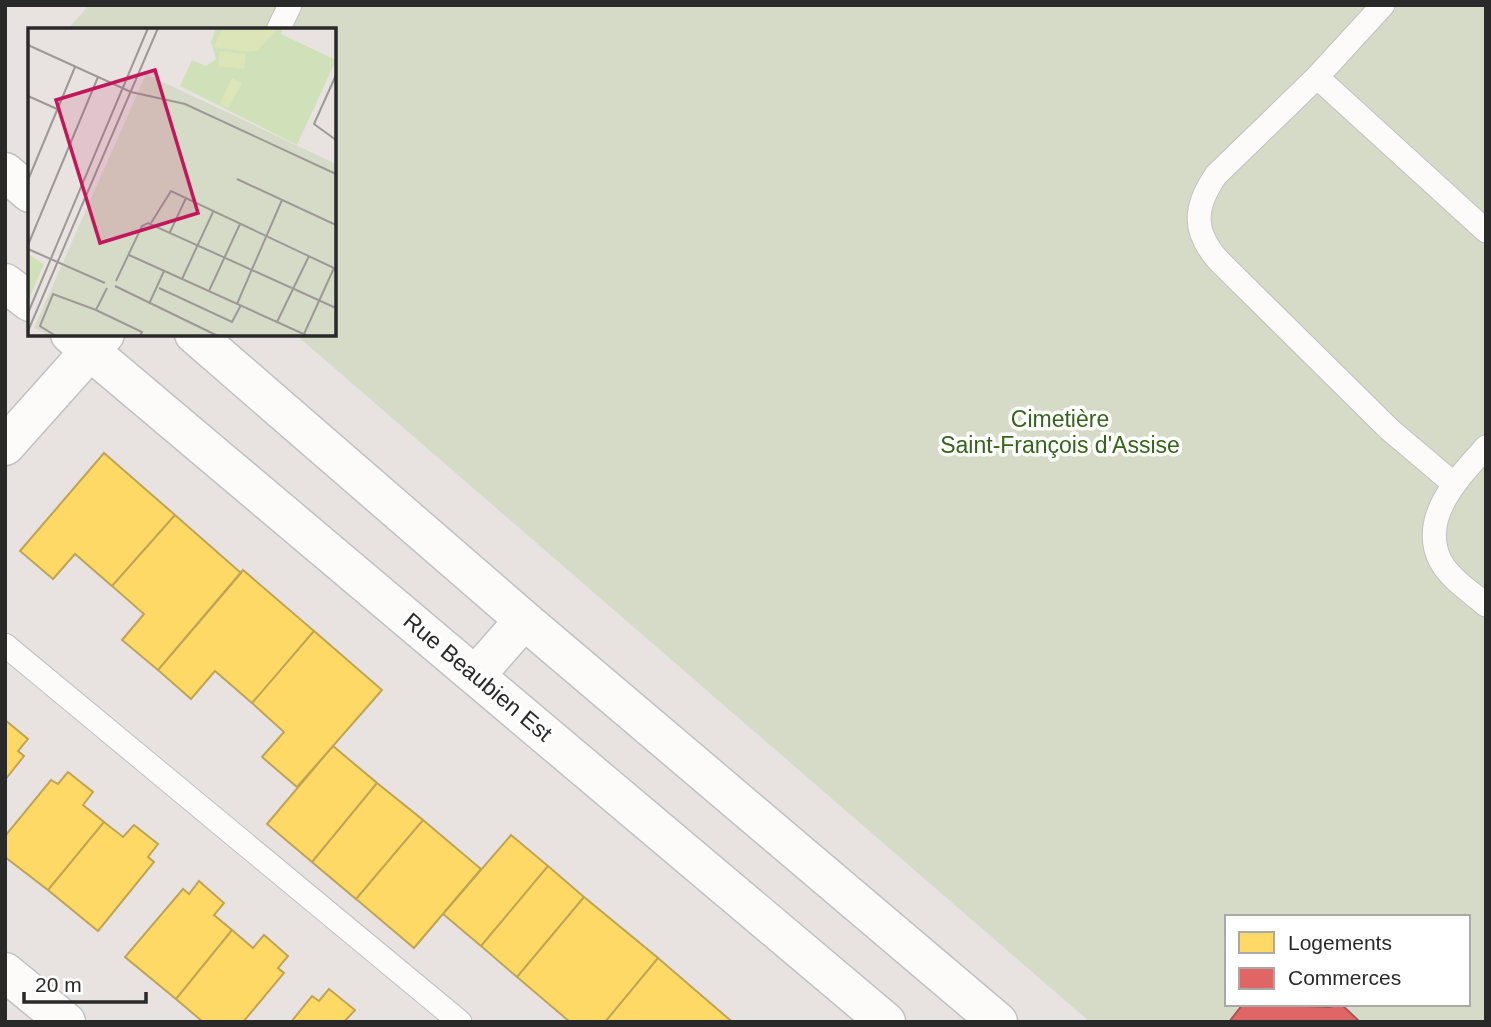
<svg xmlns="http://www.w3.org/2000/svg" width="1491" height="1027" viewBox="0 0 1491 1027" font-family="Helvetica,sans-serif">
  <rect width="100%" height="100%" fill="#e8e3e0"/>
  <path fill="#d6dbc7" fill-rule="evenodd" d="M89,5H1486V1022H1090L295,334H334V30H67ZM1227,917H1468V1004H1227Z"/>
  <path fill="#ffd966" stroke="#bfa454" stroke-width="2" d="M104,453L175,515L112,586L75,554L53,579L20,551Z
    M175,515L241,573L158,670L122,640L144,614L112,586Z
    M243,570L314,631L252,703L215,671L191,699L158,670Z
    M314,631L382,690L297,787L262,757L284,732L252,703Z
    M5,720L28,739L18,751L24,756L5,780Z
    M333,746L377,783L312,862L267,824Z
    M68,772L93,792L83,805L104,822L48,890L5,857V836L51,780L58,784Z
    M377,783L423,820L356,899L312,862Z
    M423,820L481,869L414,948L356,899Z
    M104,822L123,837L134,825L158,844L148,857L154,862L98,931L48,890Z
    M511,835L548,866L481,946L443,914Z
    M548,866L584,897L517,977L481,946Z
    M199,881L224,903L214,915L232,930L176,999L125,957L183,889L189,894Z
    M584,897L658,958L605,1022H570L517,977Z
    M232,930L253,948L264,935L288,956L278,968L284,973L243,1022H203L176,999Z
    M658,958L730,1020L729,1022H605Z
    M329,989L355,1010L344,1022H291L312,996L319,1001Z"/>
  <path fill="#e06666" stroke="#a95454" stroke-width="2" d="M1243,1004L1330,1007L1341,1004L1360,1022H1229Z"/>
  <g fill="none" stroke-linecap="round" stroke-linejoin="round">
    <defs>
      <path id="service" d="M1383,5L1317,77L1216,175C1194,207 1192,231 1219,261L1389,429L1454,484
        M278,30L290,5
        M1317,77L1486,231
        M1486,447C1460,476 1419,517 1440,560C1449,578 1471,592 1486,605
        M5,645L460,1022"/>
      <path id="minor" d="M5,446L105,334
        M5,972L66,1022"/>
      <path id="tertiary" d="M5,172L30,193
        M5,283L30,302
        M70,334L886,1022
        M194,334L524,620L998,1022
        M476,675L524,620"/>
    </defs>
    <use href="#service" stroke="#c2c1c1" stroke-width="25"/>
    <use href="#minor" stroke="#c2c1c1" stroke-width="41"/>
    <use href="#tertiary" stroke="#c2c1c1" stroke-width="41"/>
    <use href="#service" stroke="#fcfbfa" stroke-width="23"/>
    <use href="#minor" stroke="#fcfbfa" stroke-width="38"/>
    <use href="#tertiary" stroke="#fcfbfa" stroke-width="38"/>
  </g>
  <g text-anchor="middle" dominant-baseline="central" stroke-width="7" stroke-linejoin="round" paint-order="stroke">
    <g font-size="23" fill="#35641c" stroke="#fff">
      <text x="1060" y="419">Cimetière<tspan x="1060" dy="26">Saint-François d'Assise</tspan></text>
    </g>
    <g font-size="23" fill="#292929" stroke="#fff">
      <text transform="translate(478 677) rotate(40)">Rue Beaubien Est</text>
    </g>
  </g>
  <g transform="translate(28 28)">
    <rect width="308" height="308" fill="#e8e3e0"/>
    <path d="M188,0H255L253,6L308,32L269,117L152,58L164,32L178,38L188,31L183,14ZM0,226L16,236L0,273Z" fill="#d0e1b9"/>
    <path d="M118,46L308,136V308H22L6,300Z" fill="#d6dbc7"/>
    <path d="M195,0H250L229,23L220,24L186,19ZM192,23L218,26L216,41L190,38ZM204,50L214,55L200,80L192,75Z" fill="#dbe5b7"/>
    <path fill="none" stroke="#9c9997" stroke-width="2" d="M0,17L103,64L157,76L308,146M308,47L286,96L308,112M0,68L29,81M209,151L308,197M0,152L47,39M123,195L143,163L308,241M142,204L158,170M0,217L70,49M0,221L77,255M101,227L280,308M154,251L185,184M88,253L114,198L120,195L308,280M87,258L190,308M131,260L204,294L213,277M181,263L212,196M121,276L136,243M209,276L254,172M68,282L114,304L112,308M0,285L120,0M249,294L281,228M0,303L130,0M276,306L306,240M28,308L12,298L25,266L68,282L79,260"/>
    <path fill="#c2185b" fill-opacity="0.15" stroke="#c2185b" stroke-width="3.5" d="M127,42L170,185L72,215L28,72Z"/>
    <rect width="308" height="308" fill="none" stroke="#292929" stroke-width="3.5"/>
  </g>
  <rect width="1491" height="1027" fill="none" stroke="#292929" stroke-width="14"/>
  <rect x="1225" y="915" width="245" height="91" fill="#ffffff" stroke="#a9a9a9" stroke-width="2"/>
  <rect x="1239" y="932" width="35" height="21" fill="#ffd966" stroke="#a9a9a9" stroke-width="2"/>
  <text x="1288" y="950" font-size="21" fill="#292929">Logements</text>
  <rect x="1239" y="968" width="35" height="21" fill="#e06666" stroke="#a9a9a9" stroke-width="2"/>
  <text x="1288" y="985" font-size="21" fill="#292929">Commerces</text>
  <path d="M24 992v10h122v-10" fill="none" stroke="#292929" stroke-width="3.5"/>
  <text x="35" y="992" font-size="21" fill="#292929" stroke="#ffffff" stroke-width="5" paint-order="stroke">20 m</text>
</svg>
